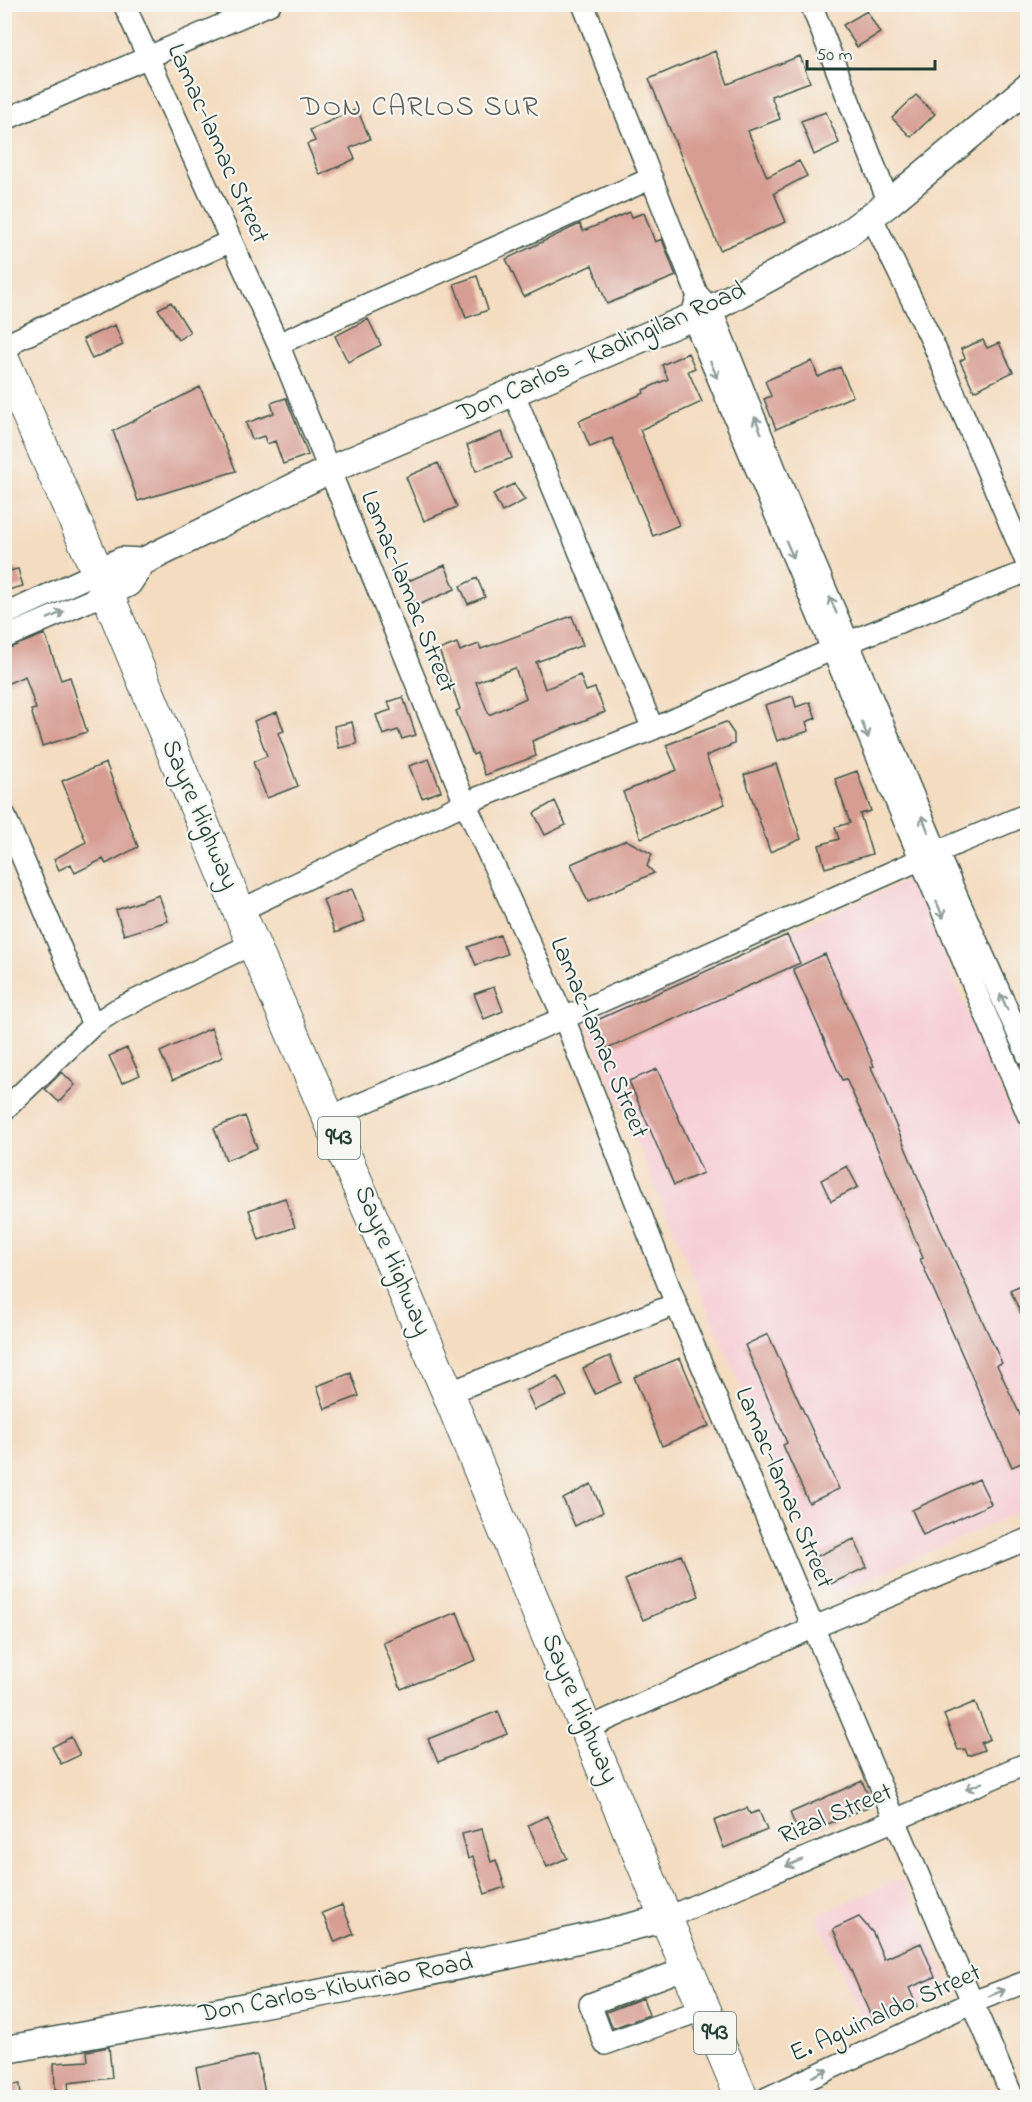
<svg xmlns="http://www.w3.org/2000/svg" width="1032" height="2102" viewBox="0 0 1032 2102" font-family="'Indie Flower',sans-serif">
  <rect width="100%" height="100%" fill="#f6f6f2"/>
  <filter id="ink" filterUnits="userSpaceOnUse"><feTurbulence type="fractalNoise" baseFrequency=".0167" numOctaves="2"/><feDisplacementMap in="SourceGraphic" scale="12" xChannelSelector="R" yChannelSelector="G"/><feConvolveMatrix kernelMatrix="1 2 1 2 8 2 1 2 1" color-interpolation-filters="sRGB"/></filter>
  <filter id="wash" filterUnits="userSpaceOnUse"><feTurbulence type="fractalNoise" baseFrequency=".008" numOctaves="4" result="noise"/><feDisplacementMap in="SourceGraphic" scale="24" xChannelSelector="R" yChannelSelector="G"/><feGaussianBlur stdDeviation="1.35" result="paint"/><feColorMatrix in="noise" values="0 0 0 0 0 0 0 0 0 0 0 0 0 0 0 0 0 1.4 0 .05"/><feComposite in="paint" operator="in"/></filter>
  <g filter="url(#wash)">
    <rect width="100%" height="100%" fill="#f4dcc0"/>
    <path fill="#f6cfd6" d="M911,879L1027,1151V1508L830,1596L584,1019Z
      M902,1878L953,1993L867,2031L816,1916Z"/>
    <g id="blocks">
      <path fill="#d79d93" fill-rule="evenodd" d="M867,11L880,33L857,47L843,25Z
        M715,51L728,84L800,56L810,82L771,96L780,119L748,131L767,177L799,161L807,176L774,193L786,222L720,250L649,79Z
        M916,95L935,114L911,137L892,118Z
        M357,109L370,139L350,148L355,159L320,175L307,144L315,141L310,130Z
        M826,112L839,143L814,155L801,121Z
        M630,212L632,217L644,213L655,242L662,239L676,276L607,304L592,265L524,297L506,259L580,224L583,231Z
        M477,276L488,310L466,318L454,284Z
        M171,302L190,332L178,340L158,309Z
        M368,319L381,345L348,362L335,336Z
        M115,325L123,345L92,359L83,339Z
        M983,340L987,348L999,343L1013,372L974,391L960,361L965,358L961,349Z
        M688,353L695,368L688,371L702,402L640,430L679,525L653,536L612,438L590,447L579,421L644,393L643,390L668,379L662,365Z
        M812,361L818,377L840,367L853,396L776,429L764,399L771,396L765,381Z
        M200,387L236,471L138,501L113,431Z
        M286,398L308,455L283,464L275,441L267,444L264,436L252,440L246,423L274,413L271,403Z
        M502,432L512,458L476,471L467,445Z
        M438,463L457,507L424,521L406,477Z
        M514,484L525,500L502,512L493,494Z
        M445,565L455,589L416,606L406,582Z
        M18,569L23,586L4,591V572Z
        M477,578L485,597L468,604L460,586Z
        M572,616L583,645L536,662L545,689L580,675L586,691L595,688L605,712L532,741L536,756L485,775L477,753L473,755L456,711L460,709L439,650L457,643L460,651L479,644L481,649ZM515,668L526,698L489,715L476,682Z
        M45,634L61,680L70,677L87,732L42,746L31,710L36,709L25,676L4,685V650Z
        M793,696L796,707L810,702L816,718L806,722L809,731L777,741L765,705Z
        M403,697L416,735L402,739L398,730L383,735L376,715L391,710L388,702Z
        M277,712L284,731L278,733L298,786L267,798L253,762L267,756L254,721Z
        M352,722L357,744L339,748L334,726Z
        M726,722L734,734V744L706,756L725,804L641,838L623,792L677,770L666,745Z
        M429,759L441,791L422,798L409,766Z
        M106,763L138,847L106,864L103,859L75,873L71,864L59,870L54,859L86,842L62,781Z
        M776,764L801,839L770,852L744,775Z
        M857,771L871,811L860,814L872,854L825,868L819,845L839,839L835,827L850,823L835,779Z
        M555,801L566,825L545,835L534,813Z
        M626,840L652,854L647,866L654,873L588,902L571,864Z
        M352,889L365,921L335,933L323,900Z
        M159,895L168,921L124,935L116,910Z
        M500,935L507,954L476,965L468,947Z
        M787,935L800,963L607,1049L595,1021Z
        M825,954L874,1066L871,1067L939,1227L1002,1363L997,1365L1028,1432V1460L1012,1467L920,1259L923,1258L872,1136L846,1079L842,1080L793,969Z
        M494,987L503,1011L484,1019L474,994Z
        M211,1028L223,1057L173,1080L160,1052Z
        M127,1048L140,1075L122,1083L109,1056Z
        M657,1069L703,1173L674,1185L629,1081Z
        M62,1072L75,1085L59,1102L45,1089Z
        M245,1116L257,1148L226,1160L214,1128Z
        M847,1166L858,1187L831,1201L821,1180Z
        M285,1198L295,1227L259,1240L249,1210Z
        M1028,1282V1329L1010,1290Z
        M768,1334L839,1489L809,1503L783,1445L787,1443L745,1345Z
        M610,1356L621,1382L595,1394L583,1368Z
        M680,1358L709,1426L662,1446L634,1377Z
        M351,1373L359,1396L325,1409L317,1386Z
        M558,1377L567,1396L535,1410L526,1391Z
        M979,1479L991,1504L923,1535L912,1510Z
        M591,1484L603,1512L575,1526L563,1499Z
        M854,1539L867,1567L828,1585L815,1557Z
        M681,1555L699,1596L643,1620L625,1580Z
        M457,1612L476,1660L401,1689L383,1642Z
        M975,1702L990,1739L981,1743L984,1750L968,1756L965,1749L958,1750L944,1715Z
        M498,1711L507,1734L438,1762L428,1739Z
        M71,1737L80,1755L61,1764L52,1747Z
        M862,1781L872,1805L800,1836L790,1813Z
        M747,1808L750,1814L759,1811L767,1830L724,1848L714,1821Z
        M548,1816L567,1858L547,1867L528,1825Z
        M482,1829L491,1862L496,1860L505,1887L485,1894L473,1857L468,1859L462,1834Z
        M342,1905L354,1934L335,1942L322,1913Z
        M859,1917L873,1933L884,1959L921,1943L935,1977L909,1988L917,2006L891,2017L889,2014L873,2021L833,1929Z
        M643,1998L649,2015L613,2028L606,2012Z
        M109,2047L112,2078L68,2083L69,2093L55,2089L54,2063L88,2061L87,2051Z
        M257,2055L266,2097H202L196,2068Z
        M20,2084L21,2097H4V2086Z"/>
    </g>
  </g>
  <g filter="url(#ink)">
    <use href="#blocks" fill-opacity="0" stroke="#3f5549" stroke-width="1.5"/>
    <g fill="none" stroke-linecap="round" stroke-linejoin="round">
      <defs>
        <path id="minor" d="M124,4L278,344L465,803L564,1018L676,1304L1013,2098
          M583,4L697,294L711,309L779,479L937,852L1028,1056
          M811,4L889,203
          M4,120L270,4
          M871,216L932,341L1028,566
          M695,304L692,316L1028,1115
          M278,344L652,178
          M4,354L16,340L231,241
          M514,394L653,729
          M4,615L98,572
          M4,638L107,593
          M4,814L93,1025
          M239,911L465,803L653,729L849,642L1028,571
          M4,1110L93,1025L116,1010L254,943
          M330,1117L564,1018L937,852L1028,814
          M448,1393L676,1304
          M586,1729L812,1628L1028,1539
          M666,1918L1028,1763
          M687,1968L590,2004L605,2044L705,2009
          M767,2098L973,2002L1028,1981"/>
        <path id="major" d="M142,562L329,470L711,309L840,239L889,203L1028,87
          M98,572L122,561L142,562
          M107,593L128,583L142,562
          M4,2050C226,2010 448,1974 666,1918"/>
        <path id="highway" d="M4,361L107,593L239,911L448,1393L586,1729L742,2098"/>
      </defs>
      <use href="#minor" stroke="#3f5549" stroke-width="24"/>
      <use href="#major" stroke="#3f5549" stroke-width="30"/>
      <use href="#highway" stroke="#3f5549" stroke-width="34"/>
      <use href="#minor" stroke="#fff" stroke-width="21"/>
      <use href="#major" stroke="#fff" stroke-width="27"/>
      <use href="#highway" stroke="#fff" stroke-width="32"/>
    </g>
    <defs><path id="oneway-shaft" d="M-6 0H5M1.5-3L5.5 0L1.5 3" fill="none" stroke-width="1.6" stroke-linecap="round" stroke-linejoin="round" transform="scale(1.5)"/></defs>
    <g stroke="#8f9e9a">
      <use href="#oneway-shaft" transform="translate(714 370) rotate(67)"/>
      <use href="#oneway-shaft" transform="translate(758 425) rotate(-112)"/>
      <use href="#oneway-shaft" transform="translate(790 550) rotate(67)"/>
      <use href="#oneway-shaft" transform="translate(833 605) rotate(-113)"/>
      <use href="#oneway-shaft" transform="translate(56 615) rotate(-24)"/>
      <use href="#oneway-shaft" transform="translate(865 730) rotate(68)"/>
      <use href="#oneway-shaft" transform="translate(925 824) rotate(-113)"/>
      <use href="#oneway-shaft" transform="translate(940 910) rotate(67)"/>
      <use href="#oneway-shaft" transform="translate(1004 1002) rotate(-114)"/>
      <use href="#oneway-shaft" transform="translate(974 1786) rotate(157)"/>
      <use href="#oneway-shaft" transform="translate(794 1863) rotate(157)"/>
      <use href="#oneway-shaft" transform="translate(997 1993) rotate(-22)"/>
      <use href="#oneway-shaft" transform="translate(820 2073) rotate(-25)"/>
    </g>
  </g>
  <g text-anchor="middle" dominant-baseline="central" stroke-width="4.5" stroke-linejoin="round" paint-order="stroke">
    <g fill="#f6f6f2" stroke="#60746d" stroke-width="1.5">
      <rect x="318" y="1117" width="42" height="42" rx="4.5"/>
      <rect x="694" y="2012" width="42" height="42" rx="4.5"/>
    </g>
    <g font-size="24" font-weight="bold" fill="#1f3d34">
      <text x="339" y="1138">943</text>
      <text x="715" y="2033">943</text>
    </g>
    <g font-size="26" fill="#1f3d34" stroke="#f6f6f2">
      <text transform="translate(217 144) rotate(66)">Lamac-lamac Street</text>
      <text transform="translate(602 353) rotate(-24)">Don Carlos - Kadingilan Road</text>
      <text transform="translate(407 592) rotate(68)">Lamac-lamac Street</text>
      <text transform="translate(199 815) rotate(67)">Sayre Highway</text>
      <text transform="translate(598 1038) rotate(67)">Lamac-lamac Street</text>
      <text transform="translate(392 1261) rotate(67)">Sayre Highway</text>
      <text transform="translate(783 1488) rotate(67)">Lamac-lamac Street</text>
      <text transform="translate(579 1709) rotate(67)">Sayre Highway</text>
      <text transform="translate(836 1815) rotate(-23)">Rizal Street</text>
      <text transform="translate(336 1989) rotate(-11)">Don Carlos-Kiburiao Road</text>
      <text transform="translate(886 2014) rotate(-24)">E. Aguinaldo Street</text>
    </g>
    <g font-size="28" letter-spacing="1.5" fill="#5f5f55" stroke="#f6f6f2">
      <text x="420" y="108">DON CARLOS SUR</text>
    </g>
  </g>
  <rect width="1032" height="2102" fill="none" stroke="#f6f6f2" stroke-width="24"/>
  <path d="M807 60v9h128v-9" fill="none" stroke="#1f3d34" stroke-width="3"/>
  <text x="816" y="60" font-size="18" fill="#1f3d34" stroke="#f6f6f2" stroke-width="4.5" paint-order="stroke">50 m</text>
</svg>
